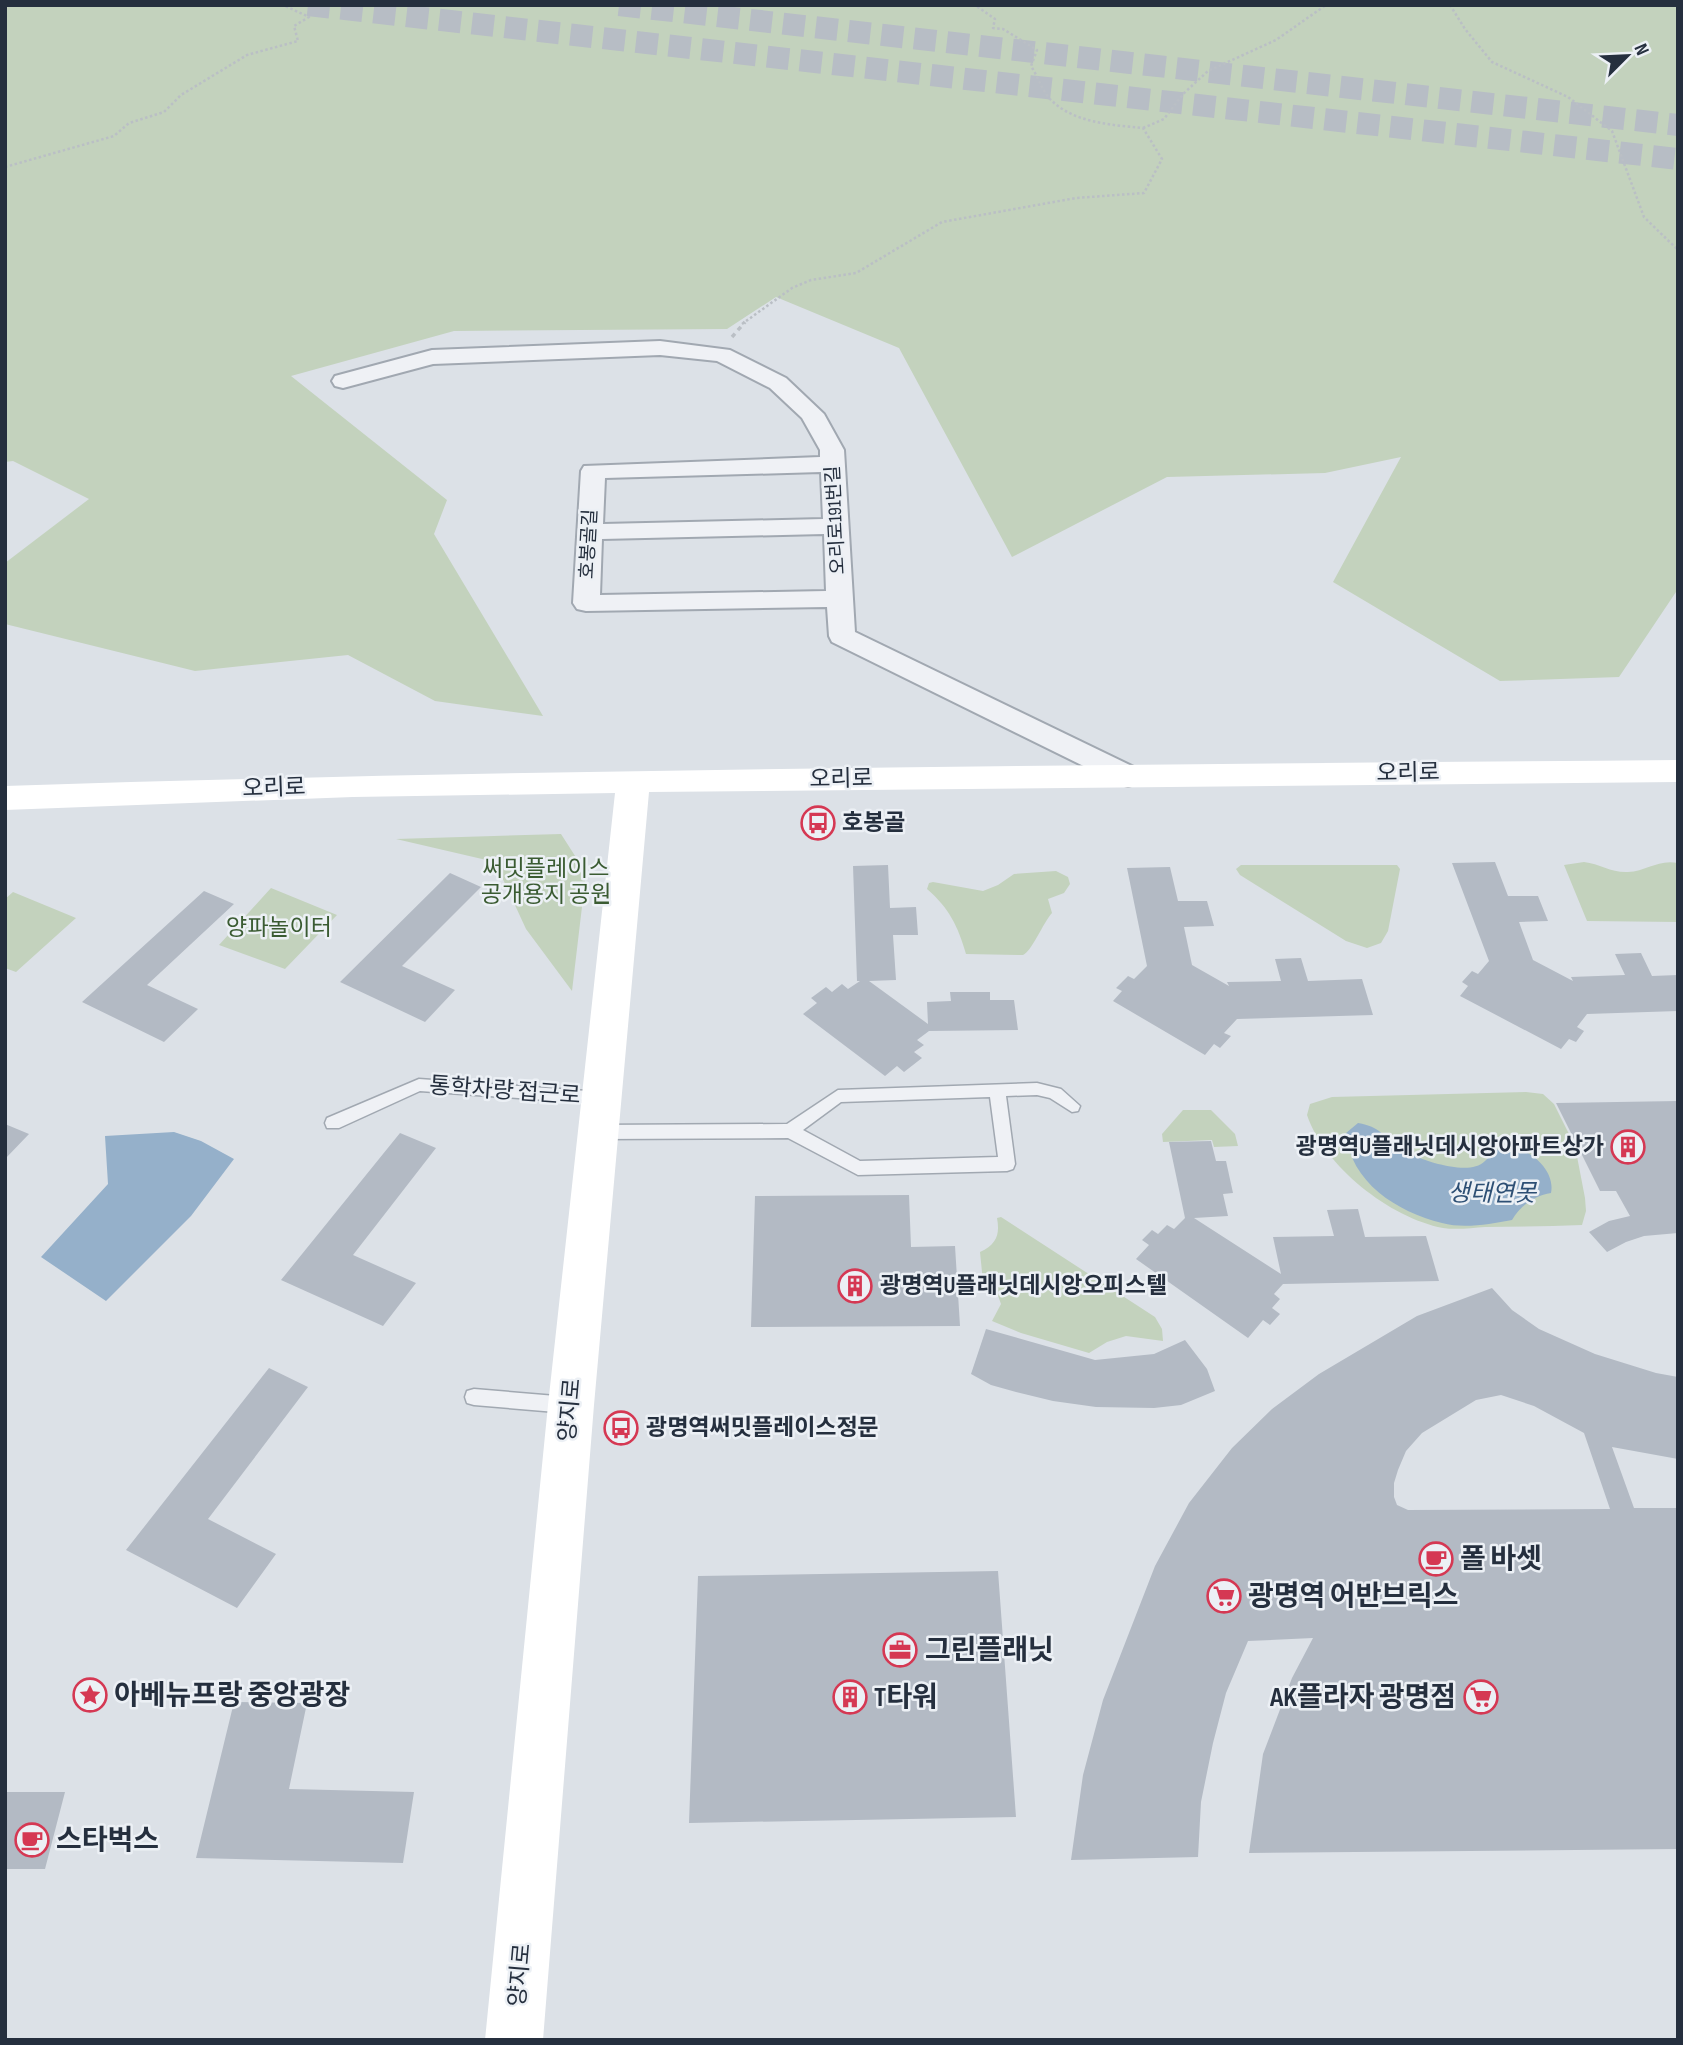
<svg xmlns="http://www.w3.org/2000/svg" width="1683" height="2045" viewBox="0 0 1683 2045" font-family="'Sofia Sans Condensed','Noto Sans KR',sans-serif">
  <rect width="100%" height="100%" fill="#dce1e7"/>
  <path fill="#c3d2bd" d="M5,5H1678V589L1619,677L1500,681L1333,582L1401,457L1325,473L1167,477L1012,557L899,348L776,297L727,329L454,331L291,376L447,500L434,534L543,716L435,701L348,655L195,671L5,624V563L89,499L13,461L5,462Z
    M561,834L586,873L572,991L526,929L495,862L396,839Z
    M1584,862C1600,864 1612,873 1628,872C1647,871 1658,859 1678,863V922L1587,921L1564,865Z
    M1241,865H1397L1400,869L1388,931L1381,943L1367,948L1346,941L1240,875L1236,869Z
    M1056,871L1068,877L1070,884L1064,893L1048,899L1052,913C1043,923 1032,951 1023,955L966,954C958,926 949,908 927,889L929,883L933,882L983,891L998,885L1014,874Z
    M271,888L337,915L285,969L219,945Z
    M13,892L76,918L16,972L5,968V899Z
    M1526,1092L1543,1094L1554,1104L1575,1146L1585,1198L1586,1211L1582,1225C1550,1226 1518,1227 1485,1227C1472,1228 1456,1230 1443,1228C1390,1218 1324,1166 1307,1115L1310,1104L1332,1097Z
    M1183,1110H1211L1235,1134L1238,1146L1214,1147L1212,1140L1163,1142L1162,1134Z
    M1001,1217L1155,1317L1162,1329L1163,1341L1126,1336L1107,1342L1089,1353L1021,1333L992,1321L1001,1304L996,1290L983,1282L980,1252C997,1244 1000,1234 997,1218Z"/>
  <path fill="#95b0ca" d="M1358,1123C1381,1127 1381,1135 1398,1147C1410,1155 1424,1160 1438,1164C1452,1167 1474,1172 1485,1161C1491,1156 1493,1150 1502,1148C1526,1144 1556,1169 1551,1193C1534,1196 1521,1205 1512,1220C1490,1224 1464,1229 1442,1223C1397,1212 1350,1182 1346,1133Z
    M174,1132L201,1141L234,1159L191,1216L106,1301L41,1257L108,1184L105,1136Z"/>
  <path fill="#b3bac4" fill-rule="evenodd" d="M1495,862L1508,896H1538L1548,921L1519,922L1533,960L1573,981L1571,977L1625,975L1615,954L1641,953L1652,976L1678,975V1011L1587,1014L1577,1027L1584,1031L1576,1042L1569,1039L1561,1049L1460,996L1468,986L1462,982L1472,971L1478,974L1489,961L1452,863Z
    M888,865L890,908L916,907L918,935H893L896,980L869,981L928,1024L927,1002L951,1001L950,992H990V1000H1014L1018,1030L929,1031L917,1040L924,1045L914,1052L922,1058L904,1072L897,1066L885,1076L803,1014L817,1003L811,998L826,987L832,992L842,984L848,989L860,981H857L853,866Z
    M1170,867L1178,901H1207L1214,926L1184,927L1192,965L1229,986L1227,982L1281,981L1275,959L1301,958L1308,981L1362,979L1373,1015L1237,1019L1224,1033L1231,1036L1220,1048L1214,1044L1205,1055L1113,1001L1122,991L1116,988L1128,976L1134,979L1147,966L1127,868Z
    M450,873L481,887L402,966L455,990L425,1022L340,982Z
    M204,891L234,904L147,985L198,1009L164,1042L82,1002Z
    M1678,1101V1233L1644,1236L1626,1242L1607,1252L1589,1232L1609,1221L1630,1216L1616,1191H1600L1556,1103Z
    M5,1124L29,1134L5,1159Z
    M400,1133L436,1148L353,1255L416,1283L383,1326L281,1280Z
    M1211,1141L1216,1161H1226L1233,1193L1223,1194L1228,1216L1194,1218L1281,1274L1273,1237L1334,1236L1327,1210L1358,1209L1365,1237L1426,1236L1439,1281L1283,1284L1274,1294L1280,1299L1272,1308L1280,1314L1270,1325L1263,1320L1248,1338L1136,1259L1149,1245L1142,1240L1152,1230L1158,1234L1167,1225L1174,1229L1185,1218L1169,1142Z
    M909,1195L911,1247L955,1246L960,1326L751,1327L755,1196Z
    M1492,1288L1512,1310L1539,1329L1595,1354L1656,1373L1678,1377V1459L1612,1447L1634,1508H1678V1849L1249,1853L1263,1754L1292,1678L1313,1638L1248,1641L1226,1693L1213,1743L1201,1802L1198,1857L1071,1860L1083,1775L1103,1700L1155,1566L1189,1503L1232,1448L1272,1409L1319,1374L1417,1316ZM1501,1395L1534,1406L1584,1433L1610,1509L1408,1510L1397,1505L1394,1497V1483L1398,1470L1406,1451L1422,1433L1476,1400Z
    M986,1329L1095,1360L1154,1354L1185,1340L1207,1369L1215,1391L1181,1405L1154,1408L1096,1407L1053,1401L1016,1392L991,1385L971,1374Z
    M269,1368L308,1387L208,1519L276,1554L237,1608L126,1550Z
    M998,1571L1016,1817L689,1823L698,1576Z
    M234,1702L307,1703L289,1789L414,1792L403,1863L196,1858Z
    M5,1792H65L45,1869H5Z"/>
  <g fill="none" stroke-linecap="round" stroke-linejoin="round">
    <path stroke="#b7bdc5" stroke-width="22" stroke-dasharray="22 11" stroke-linecap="butt" d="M308,5L1678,159
      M619,5L1678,125"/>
    <defs>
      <path id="lane" d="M419,1079L601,1092L607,1093L609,1098L607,1103L601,1104L420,1091L339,1128H327L325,1123L327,1118Z
        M1037,1083L1061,1089L1080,1106L1078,1111L1072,1112L1050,1098L1037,1095L1006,1096L1015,1164L1013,1169L1007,1171L858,1175L788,1138L598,1139L592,1137L590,1132L592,1127L598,1125L787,1124L838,1090ZM990,1097L998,1157L860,1161L803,1130L841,1102Z
        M474,1389L568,1397L575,1399L577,1405L575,1411L568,1413L474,1405L467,1403L465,1397L467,1391Z"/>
      <path id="street" d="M660,341L730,350L786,378L824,414L844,450L855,632L1138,769L1143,776L1138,783L1128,786L1118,783L832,642L829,636L827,607L586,611L577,609L573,603L581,471L584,466L820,457V450L802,418L770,388L717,361L660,355L433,364L343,388L335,386L332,381L335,376L432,350ZM821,472L823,519L603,524L605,478ZM824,534L826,591L600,595L602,539Z"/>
    </defs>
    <use href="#lane" stroke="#a1a8b1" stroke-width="3"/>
    <use href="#street" stroke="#a1a8b1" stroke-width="4"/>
    <path stroke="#babfc5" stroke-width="2.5" stroke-dasharray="2.5 2.5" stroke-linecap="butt" d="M1450,5L1465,29L1492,62L1568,97L1612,131L1644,217L1678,250
      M1143,128L1164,119L1183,94L1208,71L1276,40L1326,5
      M5,167L114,136L129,123L164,112L181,95L247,55L298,41L294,26L309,17L283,5
      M742,324L792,288L811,280L856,273L942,222L1076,198L1144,193L1162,159L1143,128C1112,125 1073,123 1050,99C1042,90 1038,77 1031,66L1037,50L1003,29L993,28L995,19L975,5"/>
    <path stroke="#babfc5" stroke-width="3.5" stroke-dasharray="4.5 4.5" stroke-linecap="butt" d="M732,337L745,322"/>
    <use href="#lane" fill="#eff1f5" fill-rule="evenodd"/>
    <use href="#street" fill="#eff1f5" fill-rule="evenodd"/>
    <path fill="#fff" fill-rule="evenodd" d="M1678,760V782L649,792L594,1405L543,2040H485L548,1405L615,793L353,797L5,810V786C563,768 1120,765 1678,760Z"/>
  </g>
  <defs>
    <symbol id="bus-ring" viewBox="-11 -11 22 22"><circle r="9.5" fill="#ecf0f5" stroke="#d53853" stroke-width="1.5"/><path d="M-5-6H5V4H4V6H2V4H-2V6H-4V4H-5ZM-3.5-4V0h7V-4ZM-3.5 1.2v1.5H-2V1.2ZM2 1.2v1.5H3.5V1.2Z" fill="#d53853"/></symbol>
    <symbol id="building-ring" viewBox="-11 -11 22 22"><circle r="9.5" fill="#ecf0f5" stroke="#d53853" stroke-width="1.5"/><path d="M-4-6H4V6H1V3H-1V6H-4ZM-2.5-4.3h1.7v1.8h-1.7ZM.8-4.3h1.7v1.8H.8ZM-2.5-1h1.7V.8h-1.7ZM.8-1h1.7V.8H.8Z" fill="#d53853"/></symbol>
    <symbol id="cafe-ring" viewBox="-11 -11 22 22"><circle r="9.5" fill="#ecf0f5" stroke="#d53853" stroke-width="1.5"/><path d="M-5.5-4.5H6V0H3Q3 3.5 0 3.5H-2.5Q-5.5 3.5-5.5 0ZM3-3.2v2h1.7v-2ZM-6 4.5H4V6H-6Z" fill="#d53853"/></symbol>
    <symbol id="supermarket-ring" viewBox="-11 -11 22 22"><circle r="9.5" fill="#ecf0f5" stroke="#d53853" stroke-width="1.5"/><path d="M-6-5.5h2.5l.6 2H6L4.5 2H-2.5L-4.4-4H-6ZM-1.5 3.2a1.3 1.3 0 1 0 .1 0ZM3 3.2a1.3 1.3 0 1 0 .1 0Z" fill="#d53853"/></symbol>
    <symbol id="office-ring" viewBox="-11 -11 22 22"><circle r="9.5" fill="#ecf0f5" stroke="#d53853" stroke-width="1.5"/><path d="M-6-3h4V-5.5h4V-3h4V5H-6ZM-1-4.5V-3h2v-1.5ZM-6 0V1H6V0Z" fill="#d53853"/></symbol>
    <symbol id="sight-ring" viewBox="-11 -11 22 22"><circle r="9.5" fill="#ecf0f5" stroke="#d53853" stroke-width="1.5"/><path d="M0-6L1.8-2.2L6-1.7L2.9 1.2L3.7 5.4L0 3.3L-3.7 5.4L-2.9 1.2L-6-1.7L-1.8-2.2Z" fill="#d53853"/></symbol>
  </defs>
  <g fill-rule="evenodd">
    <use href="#bus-ring" x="799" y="804" width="38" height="38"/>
    <use href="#building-ring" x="1609" y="1128" width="38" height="38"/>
    <use href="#building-ring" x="836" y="1267" width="38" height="38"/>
    <use href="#bus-ring" x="602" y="1409" width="38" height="38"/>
    <use href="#cafe-ring" x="1417" y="1540" width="38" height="38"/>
    <use href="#supermarket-ring" x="1205" y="1577" width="38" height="38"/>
    <use href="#office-ring" x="881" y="1631" width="38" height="38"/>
    <use href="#sight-ring" x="71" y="1676" width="38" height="38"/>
    <use href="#building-ring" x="831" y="1678" width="38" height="38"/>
    <use href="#supermarket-ring" x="1462" y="1678" width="38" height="38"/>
    <use href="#cafe-ring" x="13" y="1821" width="38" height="38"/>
  </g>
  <g text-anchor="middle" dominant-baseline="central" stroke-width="5" stroke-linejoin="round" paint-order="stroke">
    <g font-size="19" fill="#252f3e" stroke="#ecf0f5">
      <text transform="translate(836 520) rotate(-93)">오리로191번길</text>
      <text transform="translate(589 544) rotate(-87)">호봉골길</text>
    </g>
    <g font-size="23" fill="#252f3e" stroke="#ecf0f5">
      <text transform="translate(1408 773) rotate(-1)">오리로</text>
      <text transform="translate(841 779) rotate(-1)">오리로</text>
      <text transform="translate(274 788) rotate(-2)">오리로</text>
      <text transform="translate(505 1091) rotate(4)">통학차량 접근로</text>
      <text transform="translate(570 1410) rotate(-85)">양지로</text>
      <text transform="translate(520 1975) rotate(-85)">양지로</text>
    </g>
    <g font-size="23" font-weight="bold" fill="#252f3e" stroke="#ecf0f5" text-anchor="start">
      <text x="842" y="823">호봉골</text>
      <text x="1604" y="1147" text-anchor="end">광명역U플래닛데시앙아파트상가</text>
      <text x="880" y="1286">광명역U플래닛데시앙오피스텔</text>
      <text x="646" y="1428">광명역써밋플레이스정문</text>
    </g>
    <g font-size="23" fill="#3a5b32" stroke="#ecf0f5">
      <text x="546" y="869">써밋플레이스<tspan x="546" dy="26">공개용지 공원</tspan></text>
      <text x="279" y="928">양파놀이터</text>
    </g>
    <g font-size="24" font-style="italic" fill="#2d4f74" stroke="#ecf0f5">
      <text x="1492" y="1193">생태연못</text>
    </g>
    <g font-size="28" font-weight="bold" fill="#252f3e" stroke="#ecf0f5" text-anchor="start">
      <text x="1460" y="1559">폴 바셋</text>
      <text x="1248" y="1596">광명역 어반브릭스</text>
      <text x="925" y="1650">그린플래닛</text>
      <text x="114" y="1695">아베뉴프랑 중앙광장</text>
      <text x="874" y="1697">T타워</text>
      <text x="1456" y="1697" text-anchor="end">AK플라자 광명점</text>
      <text x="56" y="1840">스타벅스</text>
    </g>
  </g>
  <rect width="1683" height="2045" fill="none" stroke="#252f3e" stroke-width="14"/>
  <g transform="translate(1627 56) rotate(66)" stroke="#ecf0f5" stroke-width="5" paint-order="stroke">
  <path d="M0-5L12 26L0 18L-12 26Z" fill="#252f3e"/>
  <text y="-10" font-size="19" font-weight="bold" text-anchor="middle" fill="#252f3e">N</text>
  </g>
</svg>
